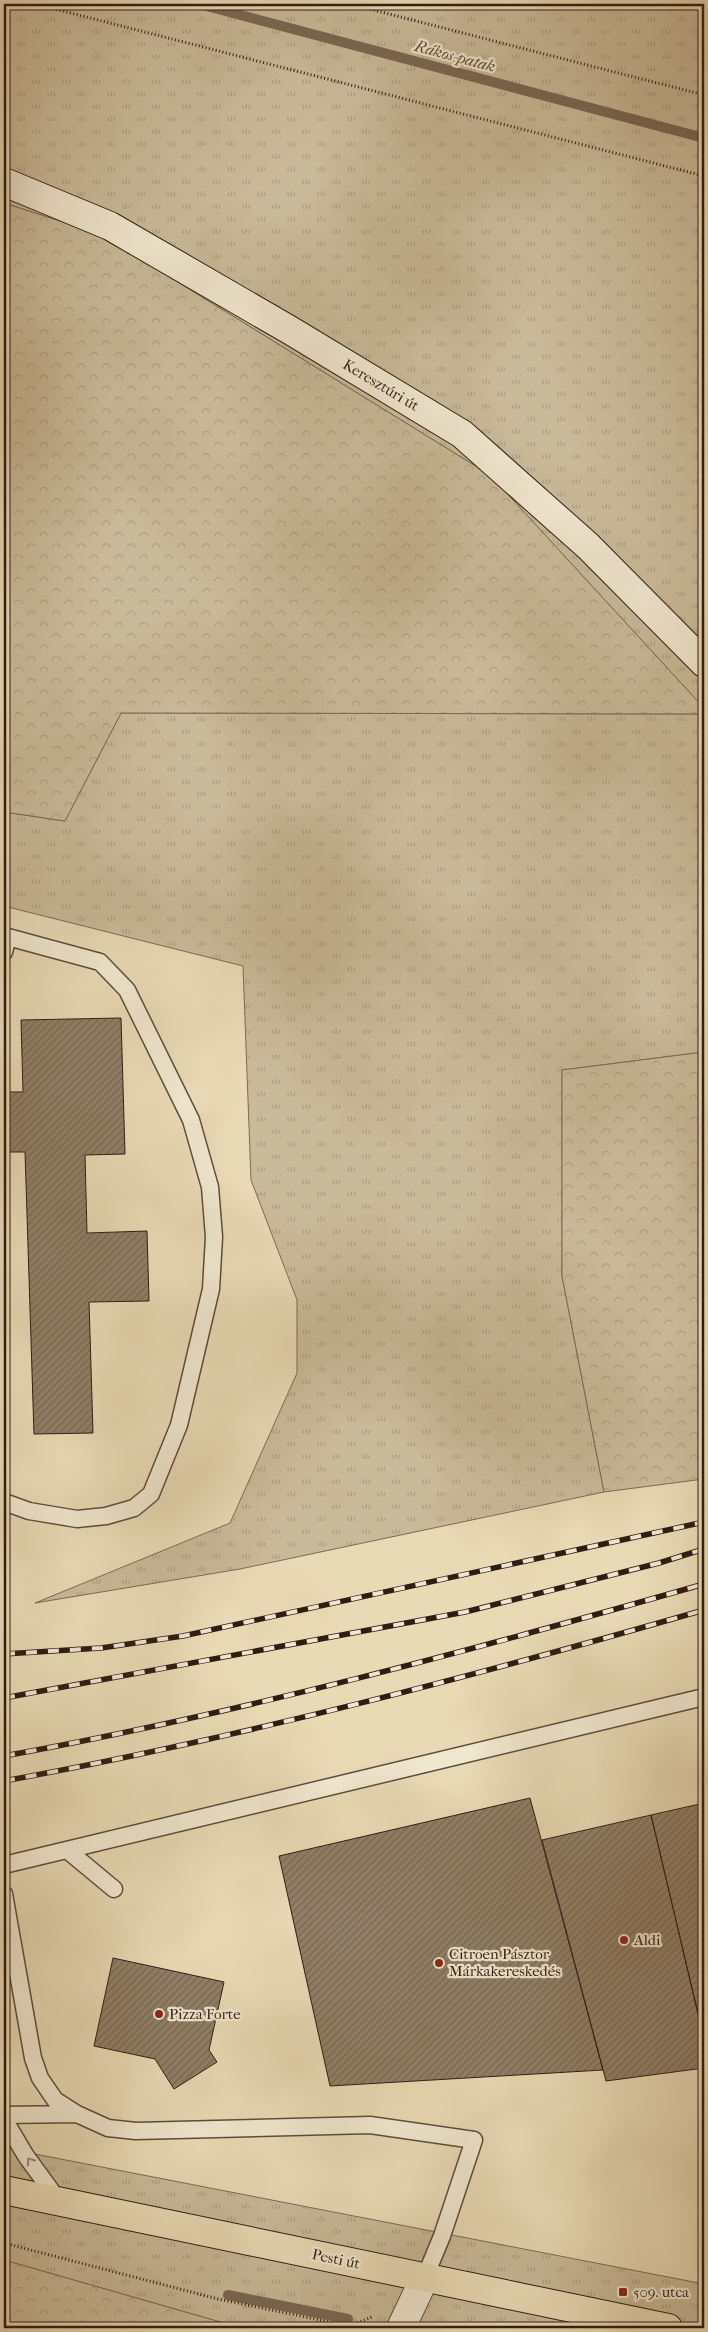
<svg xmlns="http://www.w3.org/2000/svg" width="708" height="2332" viewBox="0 0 708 2332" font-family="'IM FELL French Canon',serif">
  <defs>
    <pattern id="grass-tufts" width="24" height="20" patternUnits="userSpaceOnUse" patternTransform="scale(1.25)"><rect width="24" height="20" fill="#c9ba99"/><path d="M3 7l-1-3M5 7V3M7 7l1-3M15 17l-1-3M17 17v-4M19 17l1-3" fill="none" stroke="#ad9f83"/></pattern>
    <pattern id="forest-crowns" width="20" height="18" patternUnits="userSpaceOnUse" patternTransform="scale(1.25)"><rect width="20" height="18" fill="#c9ba99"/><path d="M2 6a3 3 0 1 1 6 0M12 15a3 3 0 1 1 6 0" fill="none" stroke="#ad9f83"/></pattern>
    <pattern id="building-hatch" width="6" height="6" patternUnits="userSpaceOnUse" patternTransform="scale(1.25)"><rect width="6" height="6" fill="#907f67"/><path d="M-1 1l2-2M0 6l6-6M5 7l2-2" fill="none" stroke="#766754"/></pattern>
  </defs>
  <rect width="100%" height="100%" fill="#e8dab5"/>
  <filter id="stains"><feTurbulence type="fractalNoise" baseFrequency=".004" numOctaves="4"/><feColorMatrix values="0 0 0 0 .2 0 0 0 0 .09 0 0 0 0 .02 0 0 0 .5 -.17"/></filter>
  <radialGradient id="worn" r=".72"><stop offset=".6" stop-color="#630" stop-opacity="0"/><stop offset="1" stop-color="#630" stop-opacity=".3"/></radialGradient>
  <path fill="url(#grass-tufts)" stroke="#7c6b56" d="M4,4H704V708L490,475L100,234L4,203Z
    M121,713L704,714V1052L562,1070V1276L604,1492L240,1569L35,1603L230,1523L297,1373V1300L251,1180L243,966L4,906V812L65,821Z
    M4,2148L704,2284V2328H241L4,2260Z"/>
  <path fill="url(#forest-crowns)" stroke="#7c6b56" d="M4,203L100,234L490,475L704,708V714L121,713L65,821L4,812Z
    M704,1052V1479L604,1492L562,1276V1070Z
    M4,2260L241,2328H4Z"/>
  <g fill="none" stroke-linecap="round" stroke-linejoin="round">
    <path stroke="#796753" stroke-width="10" d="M199,4L704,138
      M228,2295L348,2319"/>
  </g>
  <path fill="url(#building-hatch)" stroke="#301c13" d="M121,1018L125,1154L85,1155L87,1233L147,1231L149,1301L89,1302L93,1433L34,1434L25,1152H8L6,1092H23L21,1020Z
    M530,1798L603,2070L330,2086L279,1856Z
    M704,1803V2039L651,1815Z
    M651,1815L704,2039V2068L606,2081L542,1840Z
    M113,1958L224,1982L209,2050L217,2062L174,2089L155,2059L94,2046Z"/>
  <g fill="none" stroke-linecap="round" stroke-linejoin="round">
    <defs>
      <path id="service" d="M4,936L100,962L127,990L191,1120L210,1187L214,1237L211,1289L179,1425L151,1494L134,1508L106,1516L77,1519L29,1511L4,1502
        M4,952L8,937
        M67,1850L114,1889
        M4,1865L704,1697
        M4,1894L33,2058L40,2078L55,2100L77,2114L108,2128L136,2131L370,2125L474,2140L442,2236L425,2277
        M4,2115L77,2114
        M4,2119L26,2156L58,2200"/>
      <path id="minor" d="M401,2328L425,2277"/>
      <path id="secondary" d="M4,182L110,226L288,329L462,434L588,546L704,663"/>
      <path id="primary" d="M4,2190L668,2328"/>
    </defs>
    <use href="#service" stroke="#5e4c3c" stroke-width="19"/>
    <use href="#minor" stroke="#5e4c3c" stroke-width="30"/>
    <use href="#secondary" stroke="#301c13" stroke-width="30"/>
    <use href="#primary" stroke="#301c13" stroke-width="30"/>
    <path stroke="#301c13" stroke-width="3" stroke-dasharray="1 2.5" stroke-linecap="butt" d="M36,4L704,176
      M350,4L704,95
      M4,2243L218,2299L349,2326L372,2317"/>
    <use href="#service" stroke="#f0e7cf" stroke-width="16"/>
    <use href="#minor" stroke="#f0e7cf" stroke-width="28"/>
    <use href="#secondary" stroke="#f0e7cf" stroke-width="28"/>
    <use href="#primary" stroke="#e8dab5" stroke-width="28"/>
    <defs>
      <path id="rail" d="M4,1654L101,1648L183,1636L704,1522
        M4,1698L465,1612L659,1563L704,1549
        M4,1756C241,1713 473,1650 704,1584
        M4,1781C240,1738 474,1676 704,1610"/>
    </defs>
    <use href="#rail" stroke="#301c13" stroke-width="5.5"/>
    <use href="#rail" stroke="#f0e7cf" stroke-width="4" stroke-dasharray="11" stroke-linecap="butt"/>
  </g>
  <defs><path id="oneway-chevron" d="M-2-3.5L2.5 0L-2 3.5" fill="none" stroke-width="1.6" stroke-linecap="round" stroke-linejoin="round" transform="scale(1.25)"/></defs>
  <use stroke="#9a8c7a" href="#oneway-chevron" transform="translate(30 2161) rotate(-125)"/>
  <g fill="#8f2418" stroke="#f0e7cf" stroke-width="2">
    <circle cx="624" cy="1940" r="5"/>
    <circle cx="439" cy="1963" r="5"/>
    <circle cx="159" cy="2014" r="5"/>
    <rect x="618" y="2287" width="10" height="10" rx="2.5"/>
  </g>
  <g text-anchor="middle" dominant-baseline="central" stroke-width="4.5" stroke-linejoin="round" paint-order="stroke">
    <g font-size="15" fill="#301c13" stroke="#f0e7cf">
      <text transform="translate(381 385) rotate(31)">Keresztúri út</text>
      <text transform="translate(336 2259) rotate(12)">Pesti út</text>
    </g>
    <g font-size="15" fill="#301c13" stroke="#f0e7cf" text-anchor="start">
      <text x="634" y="1940">Aldi</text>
      <text x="449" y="1954">Citroen Pásztor<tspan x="449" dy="17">Márkakereskedés</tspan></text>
      <text x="169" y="2014">Pizza Forte</text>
      <text x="633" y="2292">509. utca</text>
    </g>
    <g font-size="16" font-style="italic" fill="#5a4838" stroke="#f0e7cf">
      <text transform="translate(455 56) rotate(15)">Rákos-patak</text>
    </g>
  </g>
  <rect width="708" height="2332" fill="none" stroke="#e8dab5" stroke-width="20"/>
  <rect x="5" y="5" width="698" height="2322" fill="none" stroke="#301c13" stroke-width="2.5"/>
  <rect x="10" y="10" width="688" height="2312" fill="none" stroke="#301c13"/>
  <rect width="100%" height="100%" filter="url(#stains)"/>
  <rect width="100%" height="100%" fill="url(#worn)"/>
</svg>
